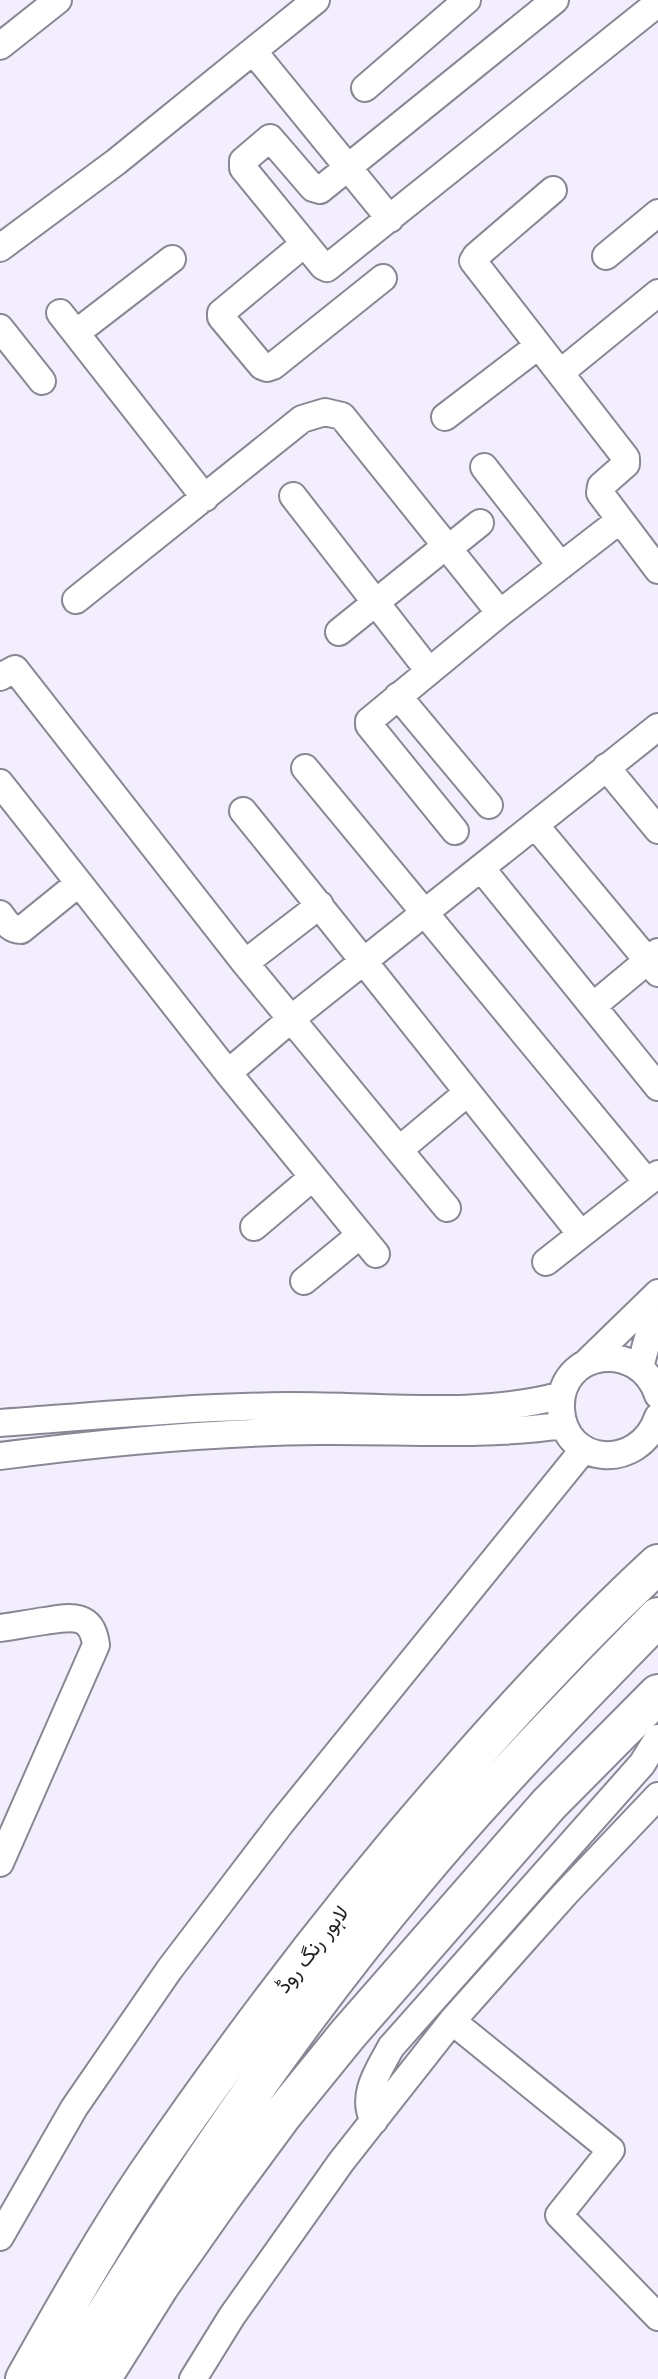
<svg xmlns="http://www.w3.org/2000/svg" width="658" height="2379" viewBox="0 0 658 2379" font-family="Helvetica,Vazirmatn,sans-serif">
  <rect width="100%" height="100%" fill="#f3eefd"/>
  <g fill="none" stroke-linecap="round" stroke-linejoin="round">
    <defs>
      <path id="minor" d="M555,0L320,190L313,188L270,138L243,161V168L323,266L327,268L658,3
        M0,46L58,0
        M253,51L390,219
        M365,88L467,0
        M553,190L476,256L473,261L626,458V464L601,486L600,493L658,570
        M304,244L221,313V317L262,366L267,368L273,366L383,278
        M0,248L116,162L316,0
        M606,256L658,213
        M60,313L205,498
        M0,328L42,381
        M76,333L172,259
        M560,373L658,293
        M445,417L538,346
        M484,467L561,566
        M293,496L429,671
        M449,548L480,523
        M76,600L302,419L325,412L342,416L500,613
        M339,632L447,545
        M0,677L15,669L245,963L399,1150L467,1093
        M398,696L489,805
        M606,767L658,830
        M305,768L647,1182
        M0,783L79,883
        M243,811C357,951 468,1094 581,1234
        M535,825L658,973
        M455,831L369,725V721L500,613L620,520
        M481,868L658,1087
        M0,914C6,922 10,930 21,930L79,883L228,1073L376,1254
        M245,963L320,905
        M593,1006L658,952
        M228,1073L291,1019L658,727
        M399,1150L447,1208
        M254,1227L313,1177
        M546,1262L658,1174
        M304,1281L360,1235
        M586,1363L658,1293
        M640,1367L658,1301
        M658,1395C639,1338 558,1350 561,1409C564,1466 639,1472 658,1417
        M0,1423C95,1416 191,1407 287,1406C374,1405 479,1419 562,1395
        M0,1456C106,1442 212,1432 319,1431C401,1430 483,1437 564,1425
        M0,1628C15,1626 30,1623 45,1621C70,1617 92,1612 96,1645L0,1863
        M452,2021L611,2150L559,2215L658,2317
        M374,2121C360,2095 379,2070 391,2047L642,1764L658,1738
        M0,2237L74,2108L169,1970L281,1823L584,1449
        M193,2379L232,2316L341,2162L452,2021L565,1894L658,1796"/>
      <path id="highway" d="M25,2379C64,2310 103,2240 147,2175C241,2038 341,1906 450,1782C516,1706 584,1632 658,1564
        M66,2379C172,2204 285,2034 417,1877C493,1786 575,1702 658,1617
        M101,2379L160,2285L221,2198L283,2114L348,2034L549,1804L658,1694"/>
    </defs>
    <use href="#minor" stroke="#8a8694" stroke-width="30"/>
    <use href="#highway" stroke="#8a8694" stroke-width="42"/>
    <use href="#minor" stroke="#fff" stroke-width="26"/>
    <use href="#highway" stroke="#fff" stroke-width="38"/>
  </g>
  <g text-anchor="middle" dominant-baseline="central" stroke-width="5" stroke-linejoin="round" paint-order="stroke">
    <g font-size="21" fill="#222126" stroke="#fff">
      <text transform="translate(312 1949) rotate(-52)">لاہور رنگ روڈ</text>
    </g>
  </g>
</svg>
